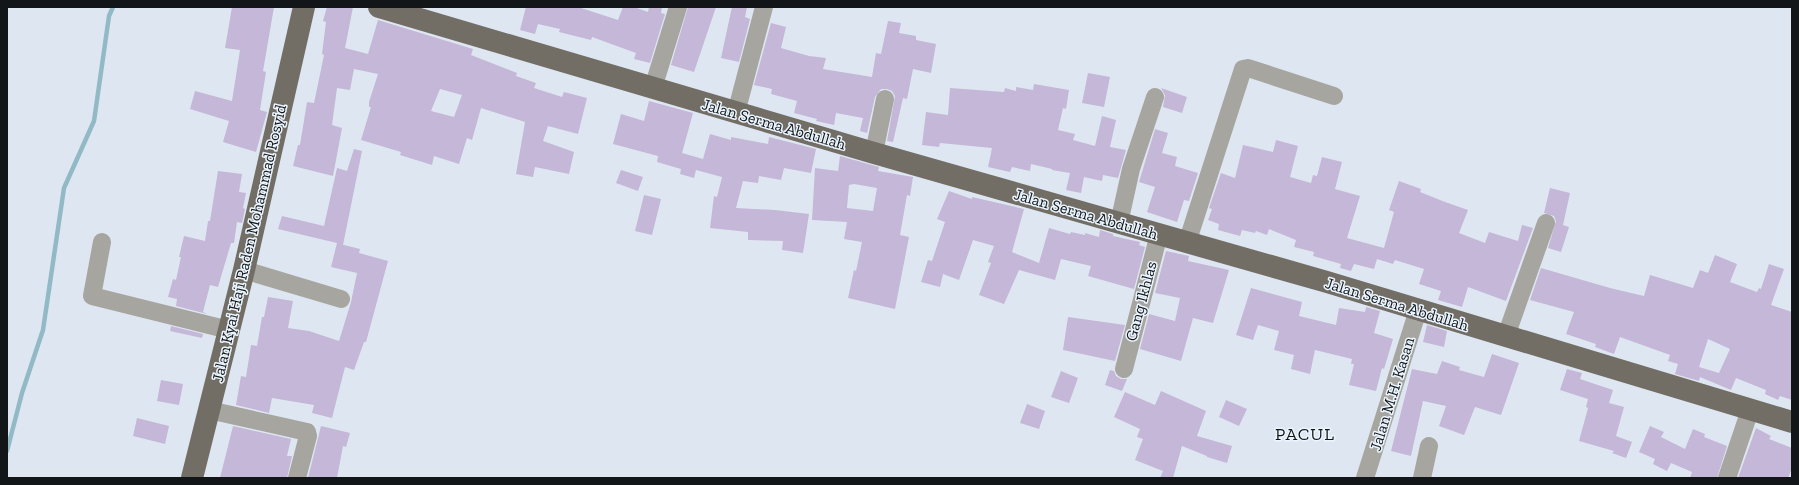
<svg xmlns="http://www.w3.org/2000/svg" width="1799" height="485" viewBox="0 0 1799 485" font-family="'Zilla Slab',serif">
  <rect width="100%" height="100%" fill="#dee7f1"/>
  <g fill="none" stroke-linecap="round" stroke-linejoin="round">
    <path stroke="#91bac6" stroke-width="4.5" d="M7,451L22,393L43,330L64,188L94,121L109,16L113,7"/>
  </g>
  <path fill="#c4b7d7" fill-rule="evenodd" d="M232,7H274L263,71L266,72L260,110L267,112L256,152L223,142L229,121L190,109L195,91L232,101L240,50L225,48Z
    M327,7H353L345,48L368,54L378,20L473,49L471,55L517,73L516,76L536,83L534,88L562,97L564,92L587,98L578,134L548,126L543,141L574,152L569,174L535,167L533,177L516,174L525,122L481,108L472,140L467,138L459,164L434,156L432,165L400,155L401,152L361,140L371,107H369V102L378,74L354,69L350,90L337,88L332,125L342,128L333,176L293,166L298,145H300L307,102L314,103L324,55L322,54L326,22L323,21ZM440,89L462,95L454,117L431,111Z
    M526,7H578L618,20L623,7H634L648,12L649,7H662L661,13L665,14L650,63L634,59L636,53L592,37L591,40L559,32L560,29L538,24L535,34L520,30Z
    M688,7H716L694,72L671,65Z
    M732,7H747L745,17L750,19L739,62L721,58Z
    M888,21L901,23L899,33L916,36V40L936,44L931,73L913,69L907,99L903,98L893,142L887,141L895,96L892,91L887,89H881L875,97L867,133L860,131L863,118L836,113L834,125L816,121L817,119L794,113L797,101L771,94L772,89L754,85L771,23L786,27L781,48L809,56L826,58L823,69L872,77L876,53L881,54Z
    M1088,73L1110,77L1104,107L1082,103Z
    M1034,84L1069,90L1066,109L1063,108L1058,130L1075,134L1073,140L1095,146L1102,116L1116,120L1110,147L1126,150L1118,178L1103,175L1102,181L1084,177L1081,193L1066,190L1070,173L1052,170V169L1031,164L1030,171L1012,167L1010,172L988,167L992,148L940,143L939,147L922,145L926,112L948,115L950,88L1004,92L1005,88L1016,91V87L1033,90Z
    M1161,88L1187,97L1182,113L1163,107L1165,95Z
    M649,101L693,113L682,153L703,159L710,134L731,140V137L768,144L769,137L816,149L811,173L784,168L781,180L759,176L758,183L743,181L736,208L775,210L809,214L803,253L782,250L783,241L748,240V232L710,228L714,196L717,197L722,177L696,170L694,178L680,174L681,169L657,162L658,156L613,144L621,114L644,121Z
    M1155,129L1168,133L1162,153L1177,157L1175,166L1198,173L1189,201L1184,200L1177,222L1147,212L1155,187L1139,182Z
    M1276,140L1298,146L1290,177L1311,183L1313,175L1317,176L1322,157L1342,162L1335,189L1360,196L1347,238L1384,248L1394,212L1389,210L1399,181L1421,189L1420,192L1445,202L1468,210L1459,233L1485,243L1489,232L1518,241L1522,225L1533,228L1506,301L1468,287L1462,307L1438,300L1441,291L1419,284L1424,269L1395,260L1393,264L1377,259L1374,269L1354,264L1351,271L1340,268L1341,264L1313,256L1314,252L1294,247L1296,240L1269,229L1267,235L1256,231L1255,233L1242,230L1240,236L1218,230L1219,224L1208,220L1212,209L1209,208L1221,173L1235,178L1243,145L1273,152Z
    M354,149L362,151L343,245L340,244L360,249L359,253L388,261L366,342H364L354,370L345,367L332,418L312,413L314,405L272,398L269,413L236,405L241,376L246,377L251,345L257,346L262,317H264L268,297L293,301L288,328L309,331L339,341L351,302L357,273L331,267L337,243L278,229L282,216L324,226L337,168L347,171Z
    M840,156L879,167L878,171L913,177L910,196L907,195L900,235L909,237L895,309L848,298L854,270L856,271L862,242L844,239L847,222L812,220L815,168L838,171ZM854,184L877,188L873,211L847,208L849,185Z
    M621,170L643,177L638,191L616,183Z
    M218,171L242,174L239,192L246,193L243,208L245,209L242,223L237,222L234,243H231L218,287L210,285L203,312L207,314L176,306L177,299L168,297L173,279L176,280L181,257H179L184,236L205,241L208,221H210Z
    M1550,188L1570,193L1563,225L1569,227L1561,252L1548,248L1556,221L1554,216L1544,213Z
    M949,191L972,199V197L1024,209L1012,252L1039,263L1049,228L1070,234L1071,232L1085,235V233L1099,237L1100,230L1113,234V236L1140,242L1139,245L1145,247L1134,289L1088,276L1091,266L1061,259L1055,280L1019,270L1004,304L979,295L991,263L988,262L994,246L973,240L959,280L943,274L940,287L921,282L928,260L932,261L945,222L937,219Z
    M644,195L661,199L652,235L635,231Z
    M1166,251L1189,256L1188,261L1229,270L1213,323L1193,318L1181,361L1140,349L1149,314L1175,321L1180,298L1155,293Z
    M1715,255L1737,264L1730,282L1757,292L1759,288L1761,289L1769,264L1784,269L1771,305L1792,312V400L1780,396L1778,400L1765,394L1766,390L1736,378L1731,390L1700,377L1699,381L1675,374L1678,364L1668,361L1670,355L1620,337L1614,354L1595,347L1596,344L1566,334L1574,312L1530,300L1541,268L1610,288L1644,296L1650,275L1693,288L1700,270L1708,273ZM1708,339L1730,349L1719,373L1699,367Z
    M1251,288L1302,302L1299,316L1336,325L1339,308L1365,312L1366,307L1380,311L1374,333L1393,339L1384,369L1382,368L1376,391L1349,385L1354,364H1351L1352,359L1315,350L1310,374L1291,369L1294,355L1274,350L1279,331L1258,325L1253,340L1236,335Z
    M1068,317L1125,325L1115,361L1063,350Z
    M1427,325L1447,331L1444,347L1423,342Z
    M171,326L203,334L202,338L170,331Z
    M1492,354L1519,363L1501,415L1475,407L1464,435L1439,426L1446,406L1423,401L1411,456L1391,451L1412,369L1437,374L1442,361L1460,367L1459,370L1484,377Z
    M1567,369L1582,373L1580,379L1613,390L1609,403L1624,407L1616,436L1632,442L1626,458L1612,453L1614,451L1579,441L1588,408L1586,407L1588,399L1560,390Z
    M1110,370L1114,371L1116,376L1121,379H1127L1122,391L1105,385Z
    M1061,371L1078,378L1069,403L1051,397Z
    M161,380L183,384L179,405L157,401Z
    M1161,391L1206,411L1197,436L1232,446L1227,463L1207,457V456L1182,446L1173,478H1160L1163,471L1135,460L1143,439L1137,437L1140,429L1114,417L1125,392L1155,405Z
    M1226,400L1247,409L1239,426L1219,417Z
    M1027,404L1045,411L1039,429L1020,423Z
    M137,418L169,426L165,444L133,436Z
    M233,426L291,439L287,456H292L287,478H220Z
    M321,426L350,433L346,447L343,446L337,478H308Z
    M1650,426L1664,432L1661,437L1685,449L1693,429L1705,434L1704,437L1727,446L1717,478H1690L1692,472L1671,463L1667,471L1653,464L1655,459L1639,452Z
    M1756,428L1771,436L1769,439L1792,448V468L1788,478H1738Z"/>
  <g fill="none" stroke-linecap="round" stroke-linejoin="round">
    <path stroke="#a6a5a0" stroke-width="18" d="M653,88L678,7
      M736,113L764,7
      M874,153L885,99
      M1119,223L1131,169L1155,97
      M102,242L92,296L229,330
      M1187,243L1243,69L1248,68L1334,96
      M244,270L341,299
      M1506,336L1546,223
      M1124,369L1159,234
      M209,410L307,432L308,436L297,478
      M1365,478L1418,310
      M1422,478L1429,446
      M1727,478L1750,410"/>
    <path stroke="#726e66" stroke-width="22" d="M379,7L874,153L1327,282L1792,422
      M192,478L244,270L304,7"/>
  </g>
  <g text-anchor="middle" dominant-baseline="central" stroke-width="3" stroke-linejoin="round" paint-order="stroke">
    <g font-size="16" fill="#131619" stroke="#ebf5fe">
      <text transform="translate(774 124) rotate(16)">Jalan Serma Abdullah</text>
      <text transform="translate(1086 214) rotate(16)">Jalan Serma Abdullah</text>
      <text transform="translate(249 243) rotate(-77)">Jalan Kyai Haji Raden Mohammad Rosyid</text>
      <text transform="translate(1141 301) rotate(-75)">Gang Ikhlas</text>
      <text transform="translate(1397 304) rotate(17)">Jalan Serma Abdullah</text>
      <text transform="translate(1392 394) rotate(-73)">Jalan M.H. Kasan</text>
    </g>
    <g font-size="18" letter-spacing="1" fill="#131619" stroke="#ebf5fe">
      <text x="1305" y="434">PACUL</text>
    </g>
  </g>
  <rect width="1799" height="485" fill="none" stroke="#131619" stroke-width="16"/>
</svg>
